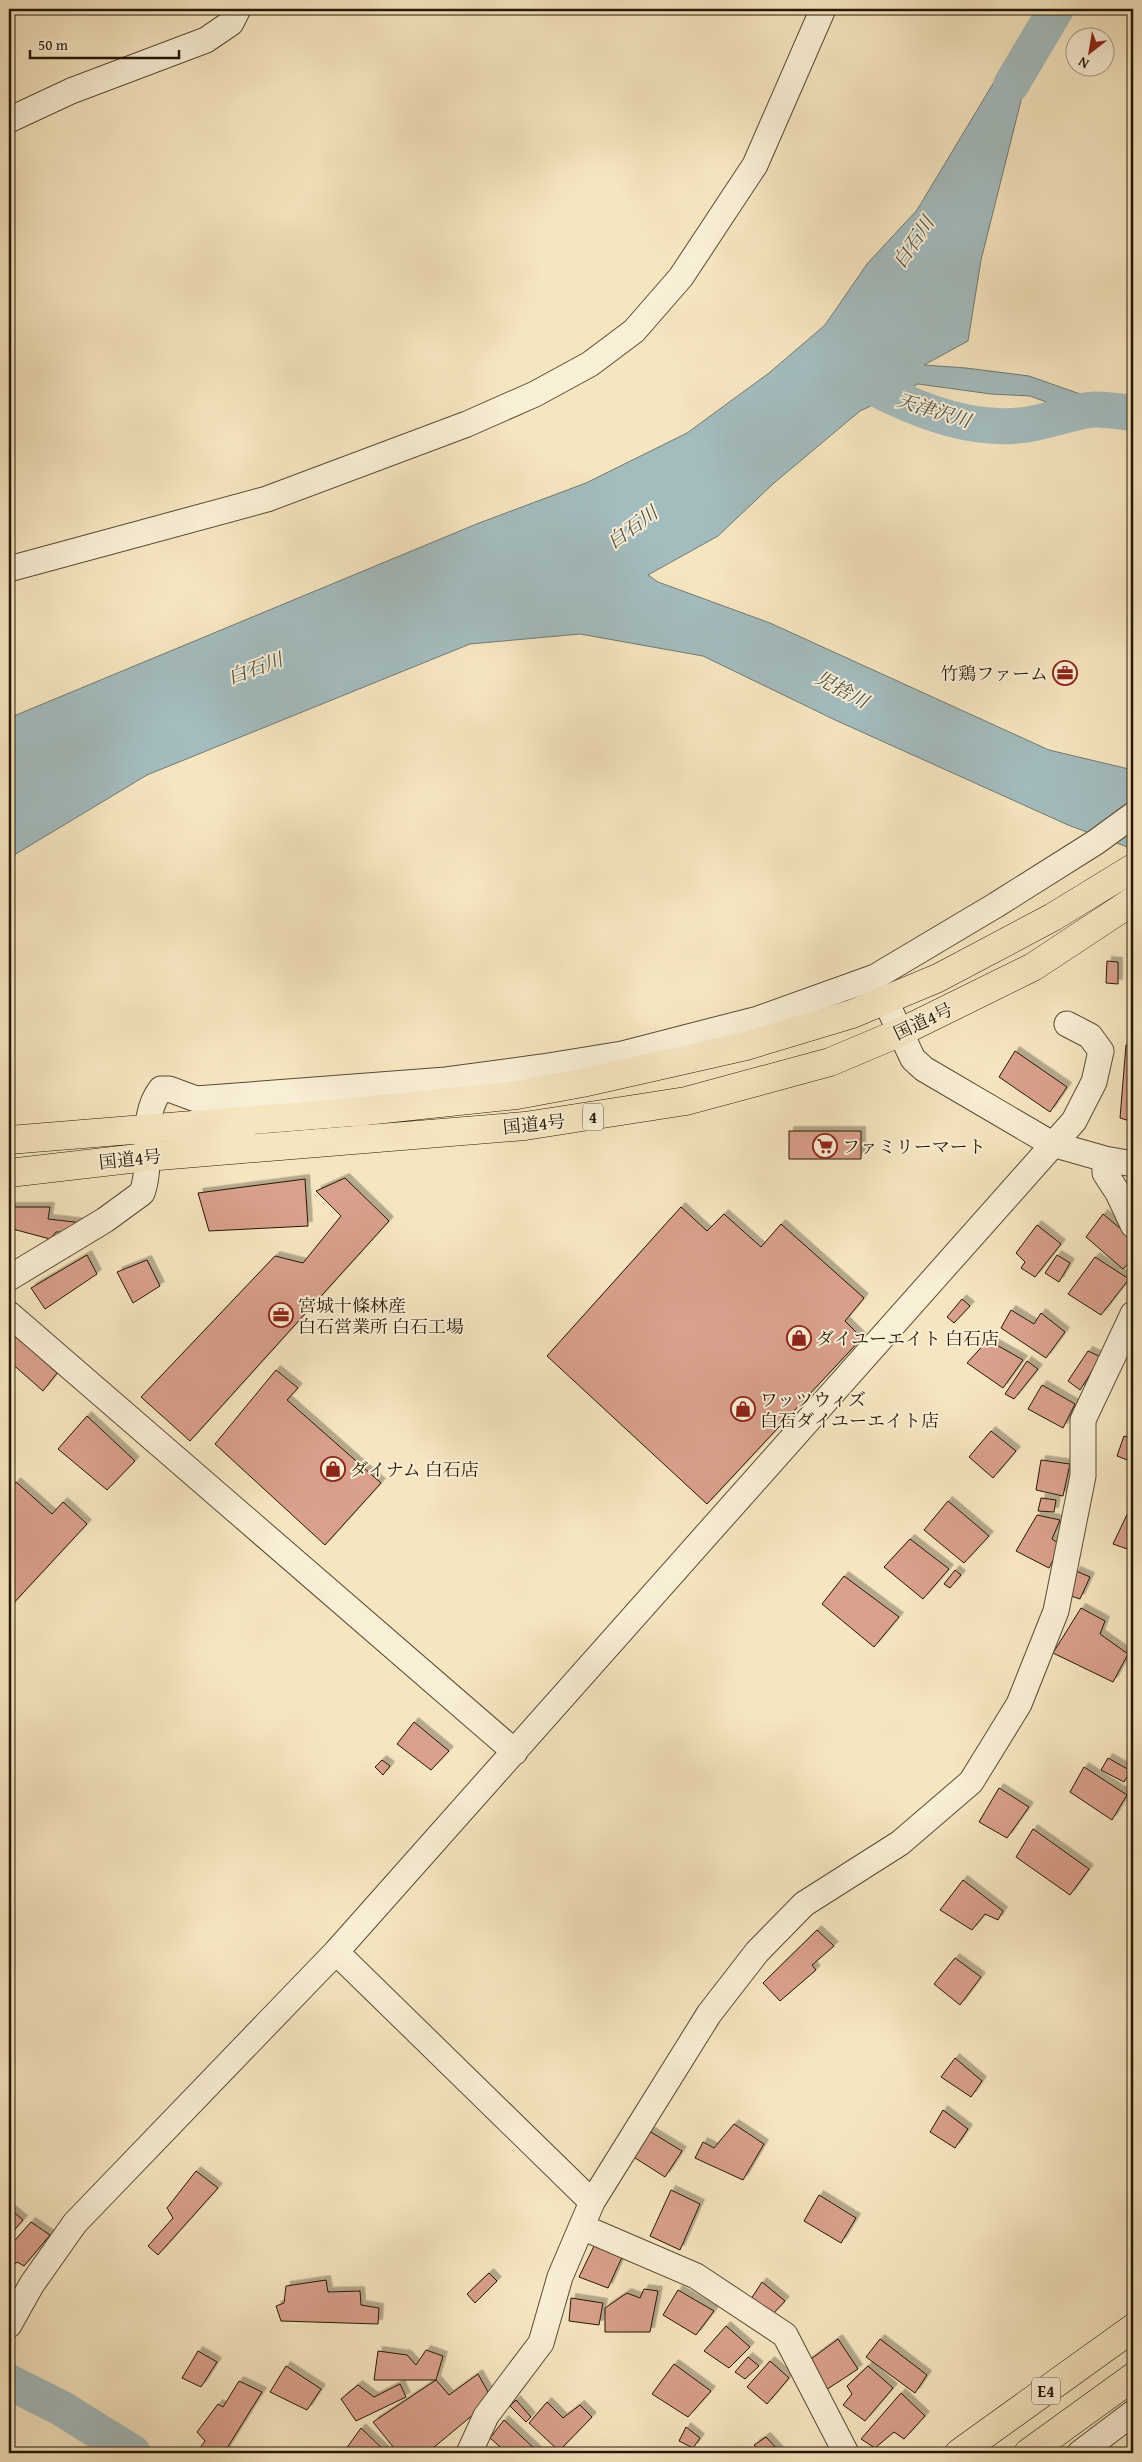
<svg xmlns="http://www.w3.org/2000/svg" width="1142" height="2462" viewBox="0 0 1142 2462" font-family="'Gentium Book Plus','Noto Serif JP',serif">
  <defs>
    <filter id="shadow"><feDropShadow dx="4.5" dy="-4.5" stdDeviation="0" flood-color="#0004"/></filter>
  </defs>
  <rect width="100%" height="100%" fill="#f6e6c0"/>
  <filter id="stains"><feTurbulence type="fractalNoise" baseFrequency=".004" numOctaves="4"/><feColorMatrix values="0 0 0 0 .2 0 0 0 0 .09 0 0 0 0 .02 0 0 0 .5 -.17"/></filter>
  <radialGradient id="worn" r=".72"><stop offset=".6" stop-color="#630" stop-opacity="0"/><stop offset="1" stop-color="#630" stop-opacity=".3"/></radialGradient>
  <path fill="#a3bcbe" stroke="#707a74" d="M1038,9H1044L981,260L968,341L924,365L966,368L1029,376L1083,395L1133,404V407L1112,426L1030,396L991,394L918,384L860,411L774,483L718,536L648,575L658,582L770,623L1049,750L1133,770V849L1068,825L833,719L703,656L580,634L470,644L147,775L9,858V718L479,523L586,483L687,433L769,373L825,325L867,264L917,210Z"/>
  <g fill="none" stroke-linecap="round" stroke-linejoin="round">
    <path stroke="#a3bcbe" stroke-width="36" d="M1011,85L1056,9
      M847,374C901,402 961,433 1024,425C1046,422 1066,414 1088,410C1102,408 1119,412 1133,413
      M9,2382L61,2408L133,2453"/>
  </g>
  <path fill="#d9a08b" stroke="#241704" filter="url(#shadow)" d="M1107,961L1118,962V984L1106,983Z
    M1133,1044V1122L1120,1118L1126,1045Z
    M1015,1051L1067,1087L1050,1112L999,1077Z
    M789,1131H861V1159H789Z
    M345,1178L389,1221L190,1441L141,1397L275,1256L303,1263L341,1216L316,1191Z
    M305,1179L308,1226L209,1231L198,1193Z
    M9,1207H50L48,1219L83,1223L79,1232H56L50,1239L9,1228Z
    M681,1207L707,1231L724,1214L761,1247L781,1224L864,1298L845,1321L862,1338L707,1504L547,1356Z
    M1103,1214L1133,1239V1258L1123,1269L1086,1237Z
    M1037,1225L1061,1244L1035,1277L1021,1268L1025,1262L1016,1253Z
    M87,1255L97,1274L45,1309L31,1288Z
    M1057,1255L1070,1263L1059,1282L1045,1273Z
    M1095,1257L1129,1279L1101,1315L1068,1294Z
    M147,1260L160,1286L133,1303L117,1272Z
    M962,1299L970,1306L954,1323L947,1317Z
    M1011,1310L1034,1324L1041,1313L1065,1332L1046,1358L1001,1328Z
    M9,1330L57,1373L43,1391L9,1361Z
    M988,1340L1023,1360L1003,1388L967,1363Z
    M1088,1351L1101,1357L1080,1390L1068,1381Z
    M1027,1361L1038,1369L1014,1399L1005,1394Z
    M276,1370L298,1388L287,1400L381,1483L325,1545L215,1444Z
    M1042,1385L1075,1404L1063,1428L1028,1409Z
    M87,1416L135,1461L107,1490L58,1449Z
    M991,1431L1016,1451L993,1478L969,1457Z
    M1124,1436L1133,1439V1453L1130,1461L1117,1456Z
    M1041,1460L1070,1464L1063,1496L1036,1490Z
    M16,1482L52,1514L63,1502L87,1524L9,1608V1491Z
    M1041,1498L1056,1500L1054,1512L1038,1511Z
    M948,1501L989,1536L964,1563L924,1530Z
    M1133,1502V1551L1113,1544Z
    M1037,1515L1060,1520L1052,1539L1061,1545L1049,1568L1016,1551Z
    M910,1539L949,1569L923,1599L884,1567Z
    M955,1570L961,1575L950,1588L944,1584Z
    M1076,1571L1090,1577L1080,1599L1065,1594Z
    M844,1576L899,1617L874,1647L822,1604Z
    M1081,1608L1105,1621L1100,1634L1128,1654L1113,1682L1053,1653Z
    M414,1722L449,1751L431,1770L397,1744Z
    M1108,1758L1131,1771L1124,1782L1101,1770Z
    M382,1760L390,1766L383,1775L375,1767Z
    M1084,1767L1127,1795L1112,1820L1070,1792Z
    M999,1788L1029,1807L1007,1838L979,1822Z
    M1033,1829L1089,1869L1070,1895L1016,1857Z
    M963,1880L1003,1911L998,1920L985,1914L972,1930L940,1910Z
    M817,1930L834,1946L812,1965L816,1970L780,2001L763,1983Z
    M955,1958L981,1977L960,2005L934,1984Z
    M955,2058L982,2081L971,2097L941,2077Z
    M943,2110L968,2129L955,2148L930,2132Z
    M734,2124L764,2144L743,2180L695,2158L703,2142L714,2148Z
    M649,2131L682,2151L665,2177L632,2156Z
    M196,2171L218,2188L158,2255L148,2246L173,2218L167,2208Z
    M671,2190L700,2204L680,2250L650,2236Z
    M819,2195L856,2218L841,2243L804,2221Z
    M9,2208L23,2220L9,2236Z
    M31,2222L50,2235L24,2266L17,2262L9,2270V2247Z
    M596,2242L623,2255L608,2288L579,2277Z
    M489,2273L497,2281L475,2303L467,2294Z
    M326,2280L328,2292L360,2291L361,2305L379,2308L378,2324L281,2321L276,2306L284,2303L286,2286Z
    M762,2282L785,2301L772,2315L751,2299Z
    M644,2289L658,2291L650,2332H605V2308L627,2293L640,2298Z
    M678,2290L714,2311L696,2335L663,2315Z
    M571,2298L603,2303L599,2325L569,2321Z
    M726,2326L750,2347L729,2368L704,2351Z
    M838,2339L858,2369L826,2390L807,2362Z
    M880,2339L927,2375L915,2393L866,2357Z
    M426,2350L443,2356L436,2380H374L378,2351L407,2355L416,2365Z
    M198,2351L217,2362L201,2387L182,2378Z
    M748,2357L759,2366L745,2379L735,2372Z
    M770,2361L789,2378L767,2404L747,2387Z
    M674,2364L711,2391L688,2417L652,2394Z
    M286,2366L321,2389L307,2410L270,2392Z
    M868,2366L893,2388L865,2421L843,2405L852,2394L847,2386Z
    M478,2374L492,2399L427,2453H398L373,2422L436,2380L449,2395Z
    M239,2381L262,2392L224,2453H196L205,2441L197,2432L218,2404L223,2407Z
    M400,2384L406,2397L356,2421L341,2399L358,2385L374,2397Z
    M901,2393L925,2416L904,2439L894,2432L875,2448L861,2439Z
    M516,2400L531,2417L526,2422L510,2406Z
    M547,2402L563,2418L580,2405L592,2417L559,2451L529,2423Z
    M504,2420L539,2453H507L490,2438Z
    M686,2427L700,2438L693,2448L679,2441Z
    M361,2428L387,2453H350L346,2449Z
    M766,2437L780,2452L761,2453L754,2445Z"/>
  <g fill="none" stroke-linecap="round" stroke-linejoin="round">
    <defs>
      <path id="minor" d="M9,120L71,91L206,40L231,23L238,9
        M9,569L267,499L467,424L535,394L590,364L634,331L681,277L755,165L823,9
        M886,1002L913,1059L924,1069L1052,1144L1105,1159L1133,1164
        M1105,1159V1173L1118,1193L1133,1225
        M9,1278L105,1220L142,1193C154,1160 138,1118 161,1089H169L196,1099L446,1080L542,1067L622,1054L758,1019L875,977L996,905L1096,842L1133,815
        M9,1314L515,1752
        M336,1952L592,2202
        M582,2227L696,2276L785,2335L846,2453
        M9,2325L32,2284L75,2223L336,1952L1074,1121L1094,1082L1101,1051L1090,1036L1067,1024
        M469,2453L486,2416L541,2343L560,2277L592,2202L709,2014L757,1952L804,1904L900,1843L971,1782L1019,1704L1056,1611L1083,1476V1420L1133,1314
        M1080,2453L1133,2413"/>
      <path id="highway" d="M9,1140L365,1111L517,1095L582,1083L746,1046L852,1014L938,978L1053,917L1133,868
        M9,1173L147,1157L525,1126L686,1101L830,1062L899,1033L1033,967L1133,901
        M959,2453L1133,2328
        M1028,2453L1133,2377"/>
    </defs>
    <use href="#minor" stroke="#584b33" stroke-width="27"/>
    <use href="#highway" stroke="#241704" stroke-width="29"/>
    <use href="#minor" stroke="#f9efd6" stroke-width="25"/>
    <use href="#highway" stroke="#f6e6c0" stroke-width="28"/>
  </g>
  <defs>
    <symbol id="office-ring" viewBox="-11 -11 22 22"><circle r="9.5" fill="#f9efd6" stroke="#8f2418" stroke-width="1.5"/><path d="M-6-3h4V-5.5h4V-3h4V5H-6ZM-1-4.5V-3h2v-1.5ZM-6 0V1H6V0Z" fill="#8f2418"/></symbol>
    <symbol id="supermarket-ring" viewBox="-11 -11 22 22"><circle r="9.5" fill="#f9efd6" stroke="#8f2418" stroke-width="1.5"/><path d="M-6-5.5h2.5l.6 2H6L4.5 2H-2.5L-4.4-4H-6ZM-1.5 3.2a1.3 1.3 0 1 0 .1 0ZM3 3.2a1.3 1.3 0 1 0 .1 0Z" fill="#8f2418"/></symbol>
    <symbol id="shop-ring" viewBox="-11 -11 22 22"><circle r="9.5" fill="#f9efd6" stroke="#8f2418" stroke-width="1.5"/><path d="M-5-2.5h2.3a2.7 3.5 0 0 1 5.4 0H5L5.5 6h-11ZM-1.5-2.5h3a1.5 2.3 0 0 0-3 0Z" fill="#8f2418"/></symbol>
  </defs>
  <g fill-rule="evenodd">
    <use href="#office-ring" x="1051" y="659" width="28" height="28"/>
    <use href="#supermarket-ring" x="811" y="1132" width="28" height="28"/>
    <use href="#office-ring" x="267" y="1301" width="28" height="28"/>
    <use href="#shop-ring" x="785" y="1324" width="28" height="28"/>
    <use href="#shop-ring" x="729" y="1395" width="28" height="28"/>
    <use href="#shop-ring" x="319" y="1455" width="28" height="28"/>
  </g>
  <g text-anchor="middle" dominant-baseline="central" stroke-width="4" stroke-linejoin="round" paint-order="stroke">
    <g fill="#f9efd6" stroke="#645843" stroke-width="1">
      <rect x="583" y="1103.5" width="20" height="27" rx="4"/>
      <rect x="1032" y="2377.5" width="28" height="27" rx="4"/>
    </g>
    <g font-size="16" font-weight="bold" fill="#241704">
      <text x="593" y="1117">4</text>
      <text x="1046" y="2391">E4</text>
    </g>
    <g font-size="18" fill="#241704" stroke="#f9efd6" text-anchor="start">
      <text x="1048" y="673" text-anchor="end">竹鶏ファーム</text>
      <text x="842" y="1146">ファミリーマート</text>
      <text x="298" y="1305">宮城十條林産<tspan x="298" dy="21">白石営業所 白石工場</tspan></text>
      <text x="816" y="1338">ダイユーエイト 白石店</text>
      <text x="760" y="1399">ワッツウィズ<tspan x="760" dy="21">白石ダイユーエイト店</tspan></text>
      <text x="350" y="1469">ダイナム 白石店</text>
    </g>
    <g font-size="18" fill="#241704" stroke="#f9efd6">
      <text transform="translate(923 1021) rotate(-25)">国道4号</text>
      <text transform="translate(534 1124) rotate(-6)">国道4号</text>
      <text transform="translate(130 1159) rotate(-6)">国道4号</text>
    </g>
    <g font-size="19" font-style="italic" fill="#505145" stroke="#f9efd6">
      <text transform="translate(913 242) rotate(-56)">白石川</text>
      <text transform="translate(934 410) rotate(17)">天津沢川</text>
      <text transform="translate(632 527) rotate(-36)">白石川</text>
      <text transform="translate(255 668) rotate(-20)">白石川</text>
      <text transform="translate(842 689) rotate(28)">児捨川</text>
    </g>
  </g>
  <rect width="1142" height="2462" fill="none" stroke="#f6e6c0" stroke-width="30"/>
  <rect x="10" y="10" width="1122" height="2442" fill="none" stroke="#241704" stroke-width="2.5"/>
  <rect x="15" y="15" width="1112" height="2432" fill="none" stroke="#241704"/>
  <g transform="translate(1090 52) rotate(211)"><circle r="24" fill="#f9efd6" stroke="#a49982"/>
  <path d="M0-4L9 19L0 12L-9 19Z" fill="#8f2418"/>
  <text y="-8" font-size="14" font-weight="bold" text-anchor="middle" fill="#241704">N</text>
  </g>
  <path d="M30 50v8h149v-8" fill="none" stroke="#241704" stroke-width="2.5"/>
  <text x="38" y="50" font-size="15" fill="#241704" stroke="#f9efd6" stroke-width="4" paint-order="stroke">50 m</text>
  <rect width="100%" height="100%" filter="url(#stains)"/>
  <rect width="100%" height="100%" fill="url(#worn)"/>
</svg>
